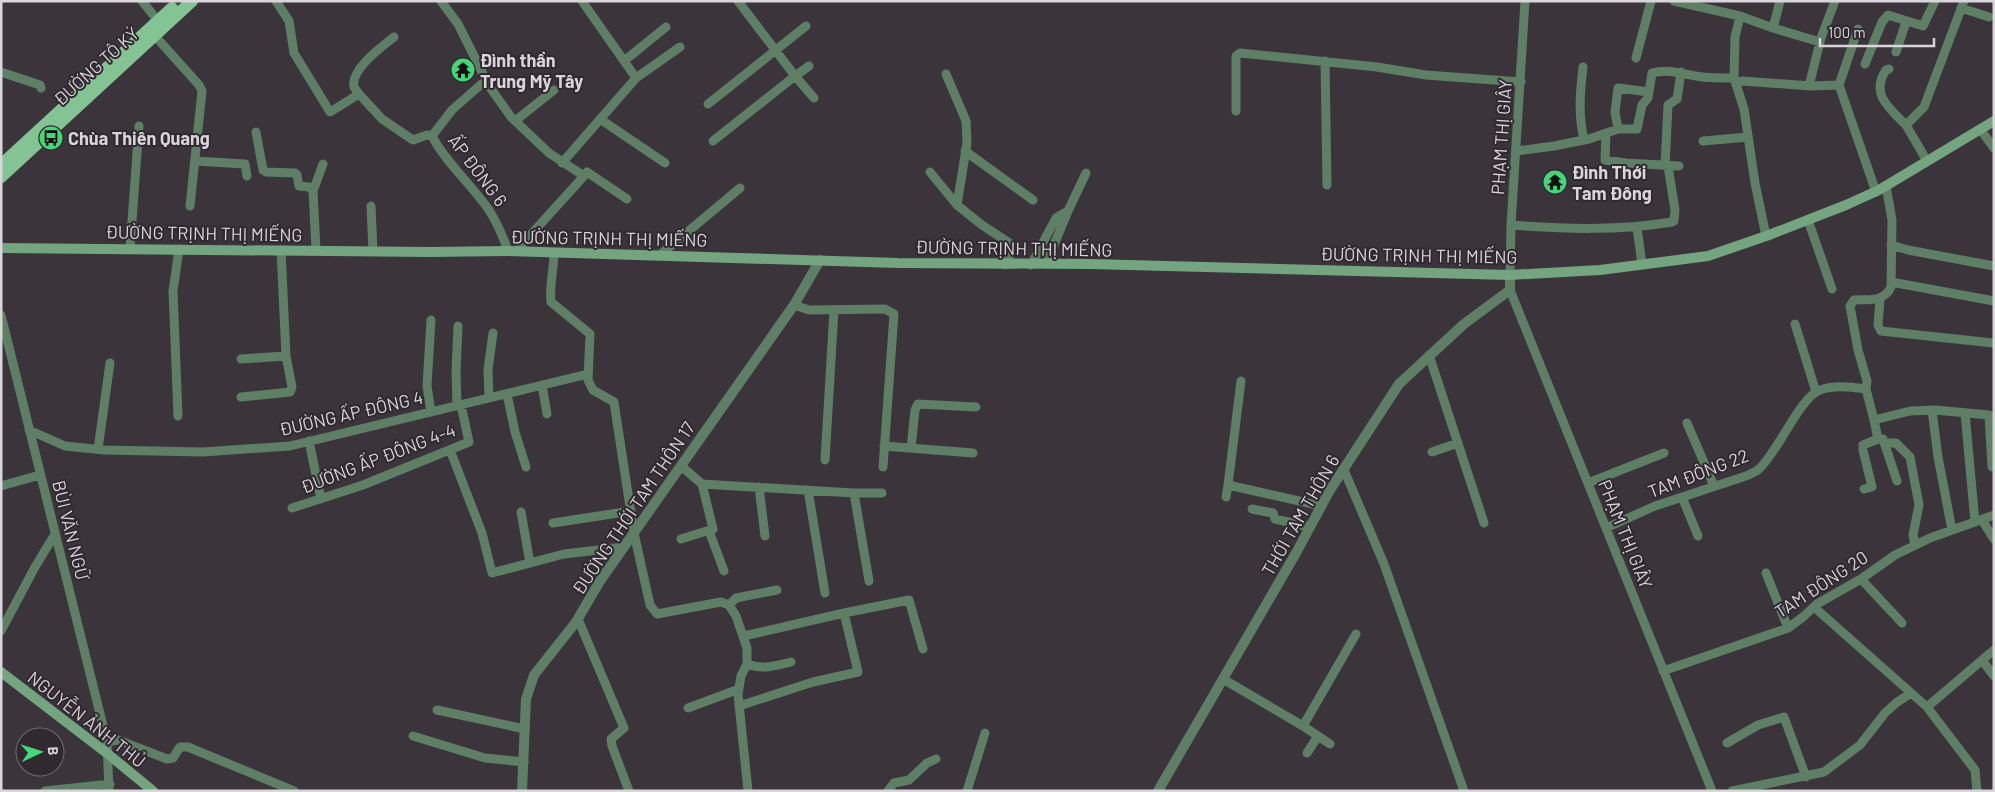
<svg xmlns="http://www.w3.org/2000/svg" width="1995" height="792" viewBox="0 0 1995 792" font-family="Barlow,sans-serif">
  <rect width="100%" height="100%" fill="#3b343b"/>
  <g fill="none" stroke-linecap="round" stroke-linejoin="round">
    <path stroke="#5f7e66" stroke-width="9" d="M142,1L158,21
      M276,1L289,21L294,53L330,112L359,94L382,119L413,140L427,135L432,136
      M441,1L458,24L489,86L511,117L549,153L584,176L516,251
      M1674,1L1740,16L1773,28L1780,1
      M1961,8L1989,17
      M1740,16L1735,37L1734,78L1744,109L1755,183L1766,236
      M1773,28L1820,42
      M1858,29L1839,85L1876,192
      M155,36L199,85L202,91L190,206
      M1896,52L1906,22
      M1636,58L1651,1
      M624,61L666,27
      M1325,61L1327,185
      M1865,64L1882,22L1888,15L1923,26L1935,1
      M809,66L795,76L814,98
      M1583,67C1580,92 1578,115 1584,140
      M1889,69L1886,70C1870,94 1889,108 1906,125
      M1,72L40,85L41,88
      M946,74L966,121L967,143L957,205L982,225L1014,246L1005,265
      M636,78L680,47
      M1737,83L1742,81L1811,86L1839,85
      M1809,86L1821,38L1835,1
      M359,94C357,91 355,89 354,87C350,69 383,46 394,37
      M708,104L806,26
      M1236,111V56L1240,53L1377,67L1426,75L1521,82
      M600,119L665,163
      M515,121L554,90
      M1618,129L1615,112L1618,88L1649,92
      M1980,129L1994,148
      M256,132L263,170L266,172L295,173L297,175L299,186L309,187L313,191L316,250
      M1606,133L1605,160L1626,163L1679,166
      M432,136C447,164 471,184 489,210C497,223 503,236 508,251
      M432,136L452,110L486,80
      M713,141L795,76L738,1
      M1703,141L1748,137
      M965,151L1033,200
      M1516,151L1554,146L1589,139L1618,129H1637L1642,105L1648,98L1652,73C1670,68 1684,75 1702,77C1713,78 1724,78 1734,78
      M195,161L245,164L247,176
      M1927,161L1906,125L1924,107L1964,1
      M562,163L636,78L582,1
      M1665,166L1668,105L1677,99L1681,72
      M930,172L957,205
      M584,176L587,172L627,199
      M313,191L323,164
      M371,206L373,251
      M1808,220L1832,289
      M1511,225C1565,229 1618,231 1672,222L1674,221L1675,210L1668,166
      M1637,228L1642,264
      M1891,245L1908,250L1994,266
      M130,248L139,126
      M554,253C554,269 549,286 551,302L590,334L588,380L593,390L614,402L634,533L650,605L657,614L721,602L729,605L736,616L747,648V664L741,676L738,694L748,791
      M660,255L740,188
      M1046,264L1068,211
      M1031,265L1056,218L1068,211L1086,173
      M1510,275L1511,225L1525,1
      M1891,282L1994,301
      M1510,290L1712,791
      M1880,299L1878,325L1881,331L1993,343
      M794,305L809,310L885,309L894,314L883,467
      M1,315L107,742L109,791
      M431,320L427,386L431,412
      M1795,324L1816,392
      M1429,355L1484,523
      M241,359L286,356
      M542,385L547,414
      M1866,389L1867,381L1858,350L1850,306L1854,300C1869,299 1883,303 1891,287L1892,220L1886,186
      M507,394L515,432L526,467
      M241,397L290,392L292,387L286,356L281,250
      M489,398L488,370L493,333
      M457,406L456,371L458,326
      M1932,410L1938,457L1952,530
      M1965,413L1975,522
      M178,416L173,291L179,249
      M1687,423L1714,486
      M29,430L65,446L104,450L203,452L290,446L588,374
      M1881,439H1883L1897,481
      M309,441L321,499
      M1884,443H1896L1910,457L1919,505L1913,535L1915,545
      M884,446L973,453
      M911,448L915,410L918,404L976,407
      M98,449L110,363
      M450,450L482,533L492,573L564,554L624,547
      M1432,452L1458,443
      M825,460L834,310
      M681,466L702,484L854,493H882
      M1344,470L1384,564L1464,791
      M1588,483L1664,453
      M1228,485L1241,381
      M1,486L40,475
      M759,487L765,536
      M1864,489L1872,487L1863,450V445L1878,439L1874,420
      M808,490L825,593
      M854,493L869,581
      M1226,497L1228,485L1321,506
      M1682,497L1698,536
      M292,508L363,485L469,442L461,405
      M1252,509L1273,513L1275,519L1310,527
      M521,512L530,563
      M1982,520L1994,539
      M553,523L631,511
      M1606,528L1655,506L1746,476C1750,474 1756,472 1759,469C1778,452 1800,397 1820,390C1835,385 1850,387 1866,389L1874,420L1910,411L1935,410L1989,415L1992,467
      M709,531L724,571
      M681,539L713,529L702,484
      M1766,573L1788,628
      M1861,579L1902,623
      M729,605L736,598L777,590
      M1814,607L1927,707L1975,770L1977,791
      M578,619L624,728L611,739L612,746L629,791
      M1,631L35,567L55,534
      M744,636L844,613L909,600L923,649
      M1982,660L1994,676
      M747,664C763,670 775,666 791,662
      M1663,671L1788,628L1803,617L1817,604L1861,579L1895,555L1930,538L1994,515
      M1223,679L1303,726L1356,634
      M739,706L813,682L858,672L844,613
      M1927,707L1994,650
      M688,708L739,689
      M437,710L525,729
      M1303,726L1318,736L1307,753
      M413,736L485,758L524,762
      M1318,736L1330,744
      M107,742L118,740L167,759L173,758L180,747H188L294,791
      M1727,743L1758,725L1784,717L1806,777
      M45,791L110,784
      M888,791L894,783L909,780L927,763L936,759
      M967,791L985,733
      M1732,791L1824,772L1860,745L1885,713L1896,703L1911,693"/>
    <path stroke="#5f7e66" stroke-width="10" d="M522,791L526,699L534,675L576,622L600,581L794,305L820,260
      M1158,791L1296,553L1330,490L1399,384L1464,324L1510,290V275"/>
    <path stroke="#74a580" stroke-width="10" d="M1,248L430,252L508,251L898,263L1090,264L1510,275L1600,270L1708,256L1769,235L1846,205L1879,190L1994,121
      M1,672L108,754L153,791"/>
    <path stroke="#84c494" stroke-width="12" d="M1,165L172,8
      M1,177L192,1"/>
  </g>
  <defs>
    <symbol id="temple-disc" viewBox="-11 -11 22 22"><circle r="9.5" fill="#44d77a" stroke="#302a30"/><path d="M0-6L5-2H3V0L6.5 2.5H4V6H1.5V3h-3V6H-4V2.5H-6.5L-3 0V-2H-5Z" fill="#111"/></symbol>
    <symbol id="bus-disc" viewBox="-11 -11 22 22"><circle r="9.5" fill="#44d77a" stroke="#302a30"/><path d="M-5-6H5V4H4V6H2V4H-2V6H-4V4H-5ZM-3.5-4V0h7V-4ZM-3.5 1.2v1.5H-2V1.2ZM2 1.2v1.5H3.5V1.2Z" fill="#111"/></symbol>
  </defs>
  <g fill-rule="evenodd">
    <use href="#temple-disc" x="449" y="56" width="28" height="28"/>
    <use href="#bus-disc" x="37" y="124" width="28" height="28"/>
    <use href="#temple-disc" x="1541" y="168" width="28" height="28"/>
  </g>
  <g text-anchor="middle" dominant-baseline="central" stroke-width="4" stroke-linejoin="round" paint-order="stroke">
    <g font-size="18" font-weight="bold" fill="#dad5da" stroke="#302a30" text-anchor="start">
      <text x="480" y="60">Đình thần<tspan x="480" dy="21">Trung Mỹ Tây</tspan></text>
      <text x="68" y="138">Chùa Thiên Quang</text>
      <text x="1572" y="172">Đình Thới<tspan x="1572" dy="21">Tam Đông</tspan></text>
    </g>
    <g font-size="18" fill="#dad5da" stroke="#302a30">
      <text transform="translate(96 66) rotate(-42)">ĐƯỜNG TÔ KÝ</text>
      <text transform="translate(1501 137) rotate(-86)">PHẠM THỊ GIÂY</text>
      <text transform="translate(478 170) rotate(53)">ẤP ĐÔNG 6</text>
      <text transform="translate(204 233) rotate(1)">ĐƯỜNG TRỊNH THỊ MIẾNG</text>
      <text transform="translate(609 238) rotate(1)">ĐƯỜNG TRỊNH THỊ MIẾNG</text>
      <text transform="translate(1014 248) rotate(1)">ĐƯỜNG TRỊNH THỊ MIẾNG</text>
      <text transform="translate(1419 255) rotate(1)">ĐƯỜNG TRỊNH THỊ MIẾNG</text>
      <text transform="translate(351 413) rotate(-13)">ĐƯỜNG ẤP ĐÔNG 4</text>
      <text transform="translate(378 458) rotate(-21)">ĐƯỜNG ẤP ĐÔNG 4-4</text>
      <text transform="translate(1698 473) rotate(-21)">TAM ĐÔNG 22</text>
      <text transform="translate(633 508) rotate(-56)">ĐƯỜNG THỚI TAM THÔN 17</text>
      <text transform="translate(1300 515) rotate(-60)">THỚI TAM THÔN 6</text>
      <text transform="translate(71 530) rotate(76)">BÙI VĂN NGỮ</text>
      <text transform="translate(1626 534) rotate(68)">PHẠM THỊ GIÂY</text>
      <text transform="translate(1821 584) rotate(-33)">TAM ĐÔNG 20</text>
      <text transform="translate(87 719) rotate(38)">NGUYỄN ẢNH THỦ</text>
    </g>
  </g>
  <rect width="1995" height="792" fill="none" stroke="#dad5da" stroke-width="5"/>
  <g transform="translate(40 752) rotate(86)"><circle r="24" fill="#302a30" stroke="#746e74"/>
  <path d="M0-4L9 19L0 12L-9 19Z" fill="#44d77a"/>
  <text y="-8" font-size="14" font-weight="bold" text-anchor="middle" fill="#dad5da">B</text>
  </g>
  <path d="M1820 38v8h114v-8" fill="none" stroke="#dad5da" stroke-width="2.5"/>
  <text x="1828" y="38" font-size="15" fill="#dad5da" stroke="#302a30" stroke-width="4" paint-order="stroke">100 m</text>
</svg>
